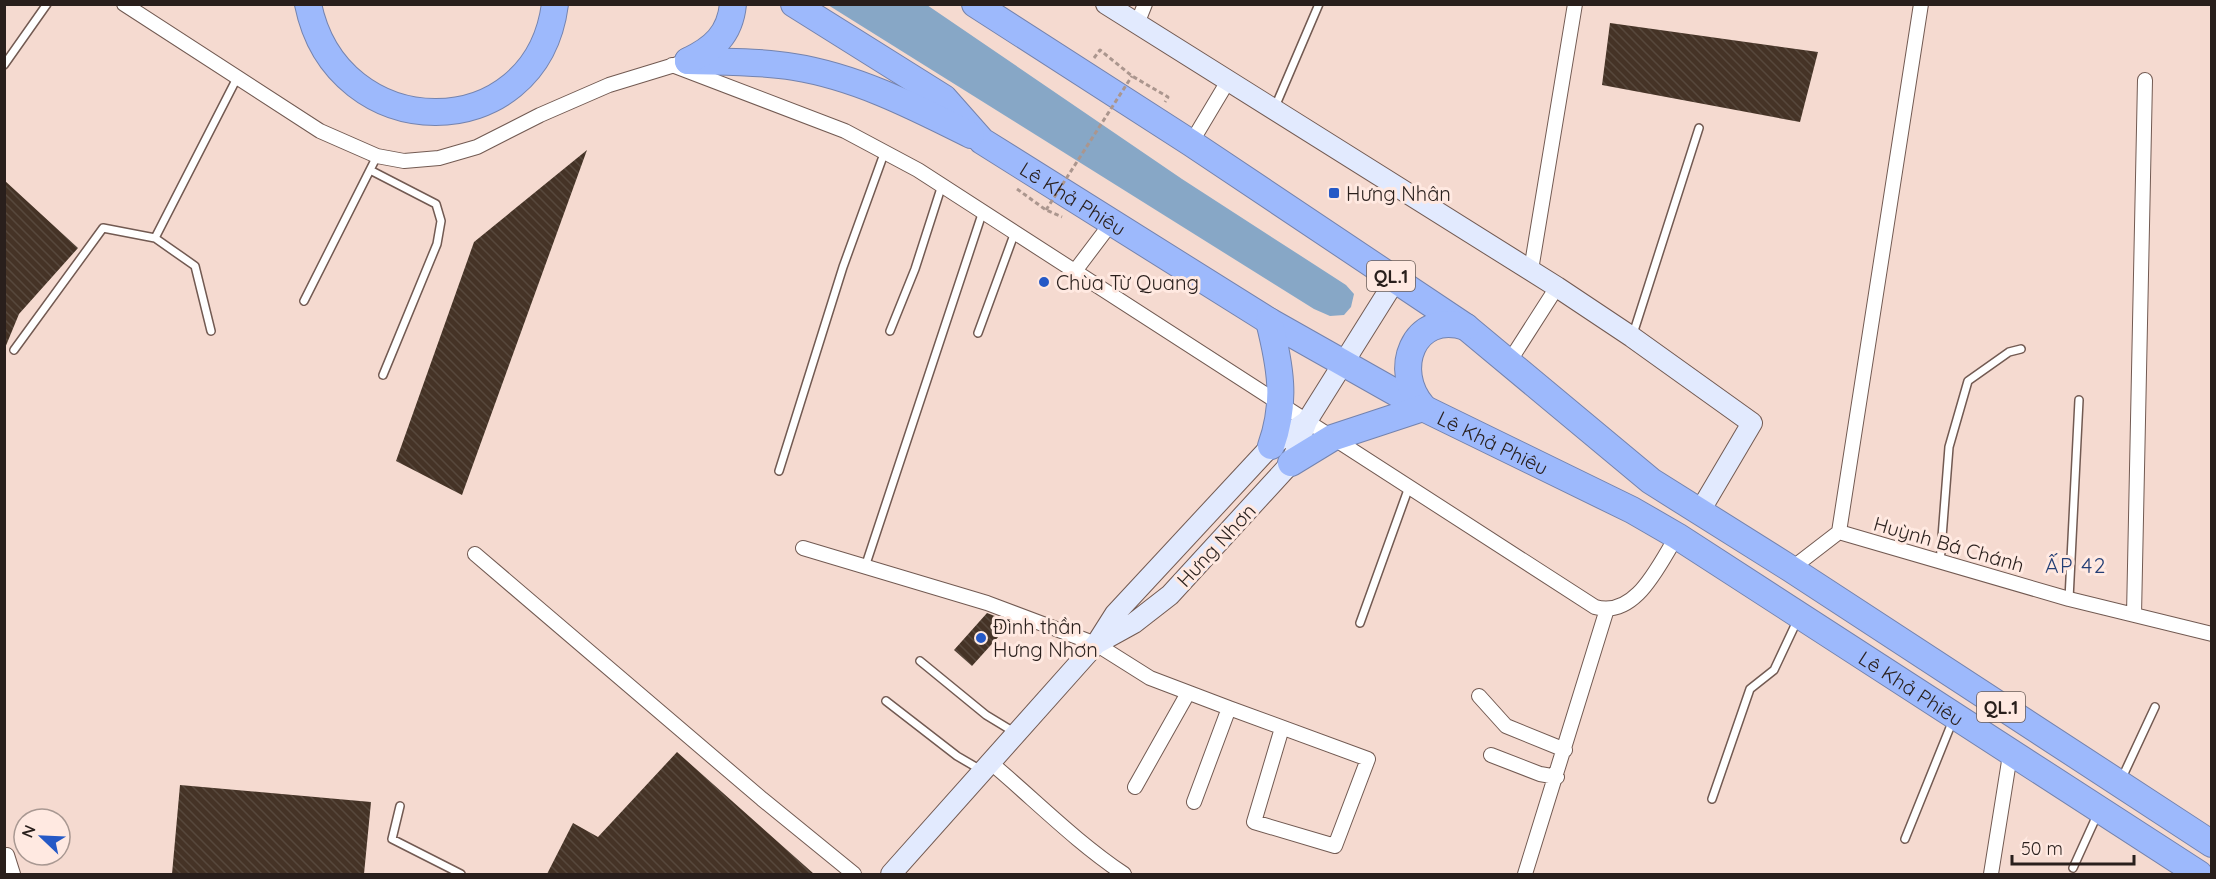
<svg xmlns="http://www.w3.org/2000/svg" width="2216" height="879" viewBox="0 0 2216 879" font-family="Quicksand,sans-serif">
  <defs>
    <pattern id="building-back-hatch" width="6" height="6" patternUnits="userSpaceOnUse" patternTransform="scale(1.5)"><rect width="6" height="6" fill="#453326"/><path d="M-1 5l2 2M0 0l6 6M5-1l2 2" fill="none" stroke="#57483c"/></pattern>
  </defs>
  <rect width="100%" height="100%" fill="#f5dad0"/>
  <path fill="#87a7c6" d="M828,5H927L1182,179L1346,285L1354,294L1351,307L1344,315L1330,316L1314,309Z"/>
  <path fill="url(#building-back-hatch)" d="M1610,23L1818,52L1800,122L1602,85Z
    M587,150L462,495L396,461L474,242Z
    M4,180L78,248L19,314L5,348Z
    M987,613L1000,618L1009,625L972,666L954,650Z
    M677,752L814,874H547L573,823L598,837Z
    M180,785L371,802L364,874H172Z"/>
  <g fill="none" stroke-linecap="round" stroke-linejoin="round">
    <defs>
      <path id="lane" d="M4,65L47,4
        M1275,107L1319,4
        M370,170L436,204L441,221L437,244L383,375
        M155,238L195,266L211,331
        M304,301L377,156
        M890,331L915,269L942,185
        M978,333L1015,232
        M1633,334L1699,128
        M14,350L103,228L155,238L237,78
        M779,471L843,267L885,151
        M1940,563L1949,447L1968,381L2009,352L2021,349
        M865,567L983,211
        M2069,599L2079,400
        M1360,623L1409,487
        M920,661L986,715L1014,732
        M886,701L957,756L981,770
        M2121,780L2155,707
        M1712,799L1750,689L1774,670L1797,621
        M400,806L392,839L461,874
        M1905,839L1953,720
        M2073,868L2098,813"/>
      <path id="street" d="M124,4L320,131L377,156L404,161L439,158L477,147L540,115L609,85L681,63
        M1137,24L1145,4
        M672,65L845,131L918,170L1595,607C1636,619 1659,564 1677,536
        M1191,143L1228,81
        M1531,270L1575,4
        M1075,271L1112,222
        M1509,362L1557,287
        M1839,532L1921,4
        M803,548L987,603L1096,644L1150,678L1229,708L1194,802
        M475,554L762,799L854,874
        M1791,569L1839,532L2069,599L2212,634
        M2134,615L2145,80
        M1479,696L1506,726L1565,750
        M1229,708L1368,759L1335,846L1254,822L1282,728
        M1491,755L1540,774L1557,777
        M991,763C1035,800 1076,842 1124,874
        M1135,787L1188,693
        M7,855L13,874
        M1525,874L1607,609
        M1991,874L2010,755"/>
      <path id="secondary" d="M1106,4L1557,287L1632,337L1752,423L1700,511
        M1096,644L1134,623L1170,595L1291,463L1307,421L1396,279
        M891,874L1096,644L1115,614L1271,446L1307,421"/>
      <g id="highway">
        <path d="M308,4C337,147 536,149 555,4"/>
        <path id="s1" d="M794,4L944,98L982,141L1269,321L1423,408L1632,510L1677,536L2199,874"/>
        <path d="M975,4L1191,143L1466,327L1651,481L1791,569L2212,844"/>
        <path d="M688,61C723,62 759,61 794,67C857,77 915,107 971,135"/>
        <path d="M688,61C713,49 730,35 733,4"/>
        <path d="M1269,321C1280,365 1287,402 1271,446"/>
        <path d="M1423,407C1391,371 1413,310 1466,327"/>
        <path d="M1291,463L1332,438L1423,408"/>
      </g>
    </defs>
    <use href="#lane" stroke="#725a52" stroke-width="10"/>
    <use href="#street" stroke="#725a52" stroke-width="16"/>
    <use href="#secondary" stroke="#725a52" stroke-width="22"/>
    <use href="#highway" stroke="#7483ae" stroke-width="28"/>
    <path stroke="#ab968e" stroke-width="3" stroke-dasharray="4.5 3" stroke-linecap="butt" d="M1094,58L1100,50L1132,76L1168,97L1165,102
      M1017,189L1046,210L1062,217"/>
    <use href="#lane" stroke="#fff" stroke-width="7"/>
    <use href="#street" stroke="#fff" stroke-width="14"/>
    <use href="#secondary" stroke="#e2eafe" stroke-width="20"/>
    <use href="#highway" stroke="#9db9fc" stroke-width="26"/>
    <path stroke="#ab968e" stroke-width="3" stroke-dasharray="4.5 3" stroke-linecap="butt" d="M1046,210L1132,76"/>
  </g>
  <g fill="#2559c6" stroke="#ffe9e1" stroke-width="2">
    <rect x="1328" y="187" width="12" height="12" rx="3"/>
    <circle cx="1044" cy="282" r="6"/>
    <circle cx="981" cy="638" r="6"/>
  </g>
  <g text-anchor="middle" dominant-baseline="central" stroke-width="6" stroke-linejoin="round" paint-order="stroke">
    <g fill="#ffe9e1" stroke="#695c57" stroke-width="1.5">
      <rect x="1367" y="261" width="48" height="30" rx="4.5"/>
      <rect x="1977" y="692" width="48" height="30" rx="4.5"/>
    </g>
    <g font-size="18" font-weight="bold" fill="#291f1c">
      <text x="1391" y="276">QL.1</text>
      <text x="2001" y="707">QL.1</text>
    </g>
    <g font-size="20" fill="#291f1c" stroke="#ffe9e1" text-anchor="start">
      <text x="1346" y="193">Hưng Nhân</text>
      <text x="1056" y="282">Chùa Từ Quang</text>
      <text x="993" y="626">Đình thần<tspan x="993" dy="23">Hưng Nhơn</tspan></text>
    </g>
    <g font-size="20" fill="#291f1c" stroke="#ffe9e1">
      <text stroke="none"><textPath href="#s1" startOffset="342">Lê Khả Phiêu</textPath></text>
      <text stroke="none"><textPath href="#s1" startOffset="828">Lê Khả Phiêu</textPath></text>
      <text transform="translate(1949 544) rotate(16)">Huỳnh Bá Chánh</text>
      <text transform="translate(1216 545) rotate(-47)">Hưng Nhơn</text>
      <text stroke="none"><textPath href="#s1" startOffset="1314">Lê Khả Phiêu</textPath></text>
    </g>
    <g font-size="21" letter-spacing="1.5" fill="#233e75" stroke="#ffe9e1">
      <text x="2076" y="565">ẤP 42</text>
    </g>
  </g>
  <rect width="2216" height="879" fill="none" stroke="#291f1c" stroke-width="12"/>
  <g transform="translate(42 837) rotate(293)"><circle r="28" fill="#ffe9e1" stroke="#a99892" stroke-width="1.5"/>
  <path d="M0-4.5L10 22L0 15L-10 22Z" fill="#2559c6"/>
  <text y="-9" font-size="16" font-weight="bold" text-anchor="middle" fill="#291f1c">N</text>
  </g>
  <path d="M2012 855v9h122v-9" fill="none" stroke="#291f1c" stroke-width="3"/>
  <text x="2021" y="855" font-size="18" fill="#291f1c" stroke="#ffe9e1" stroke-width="4.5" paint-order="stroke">50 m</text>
</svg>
